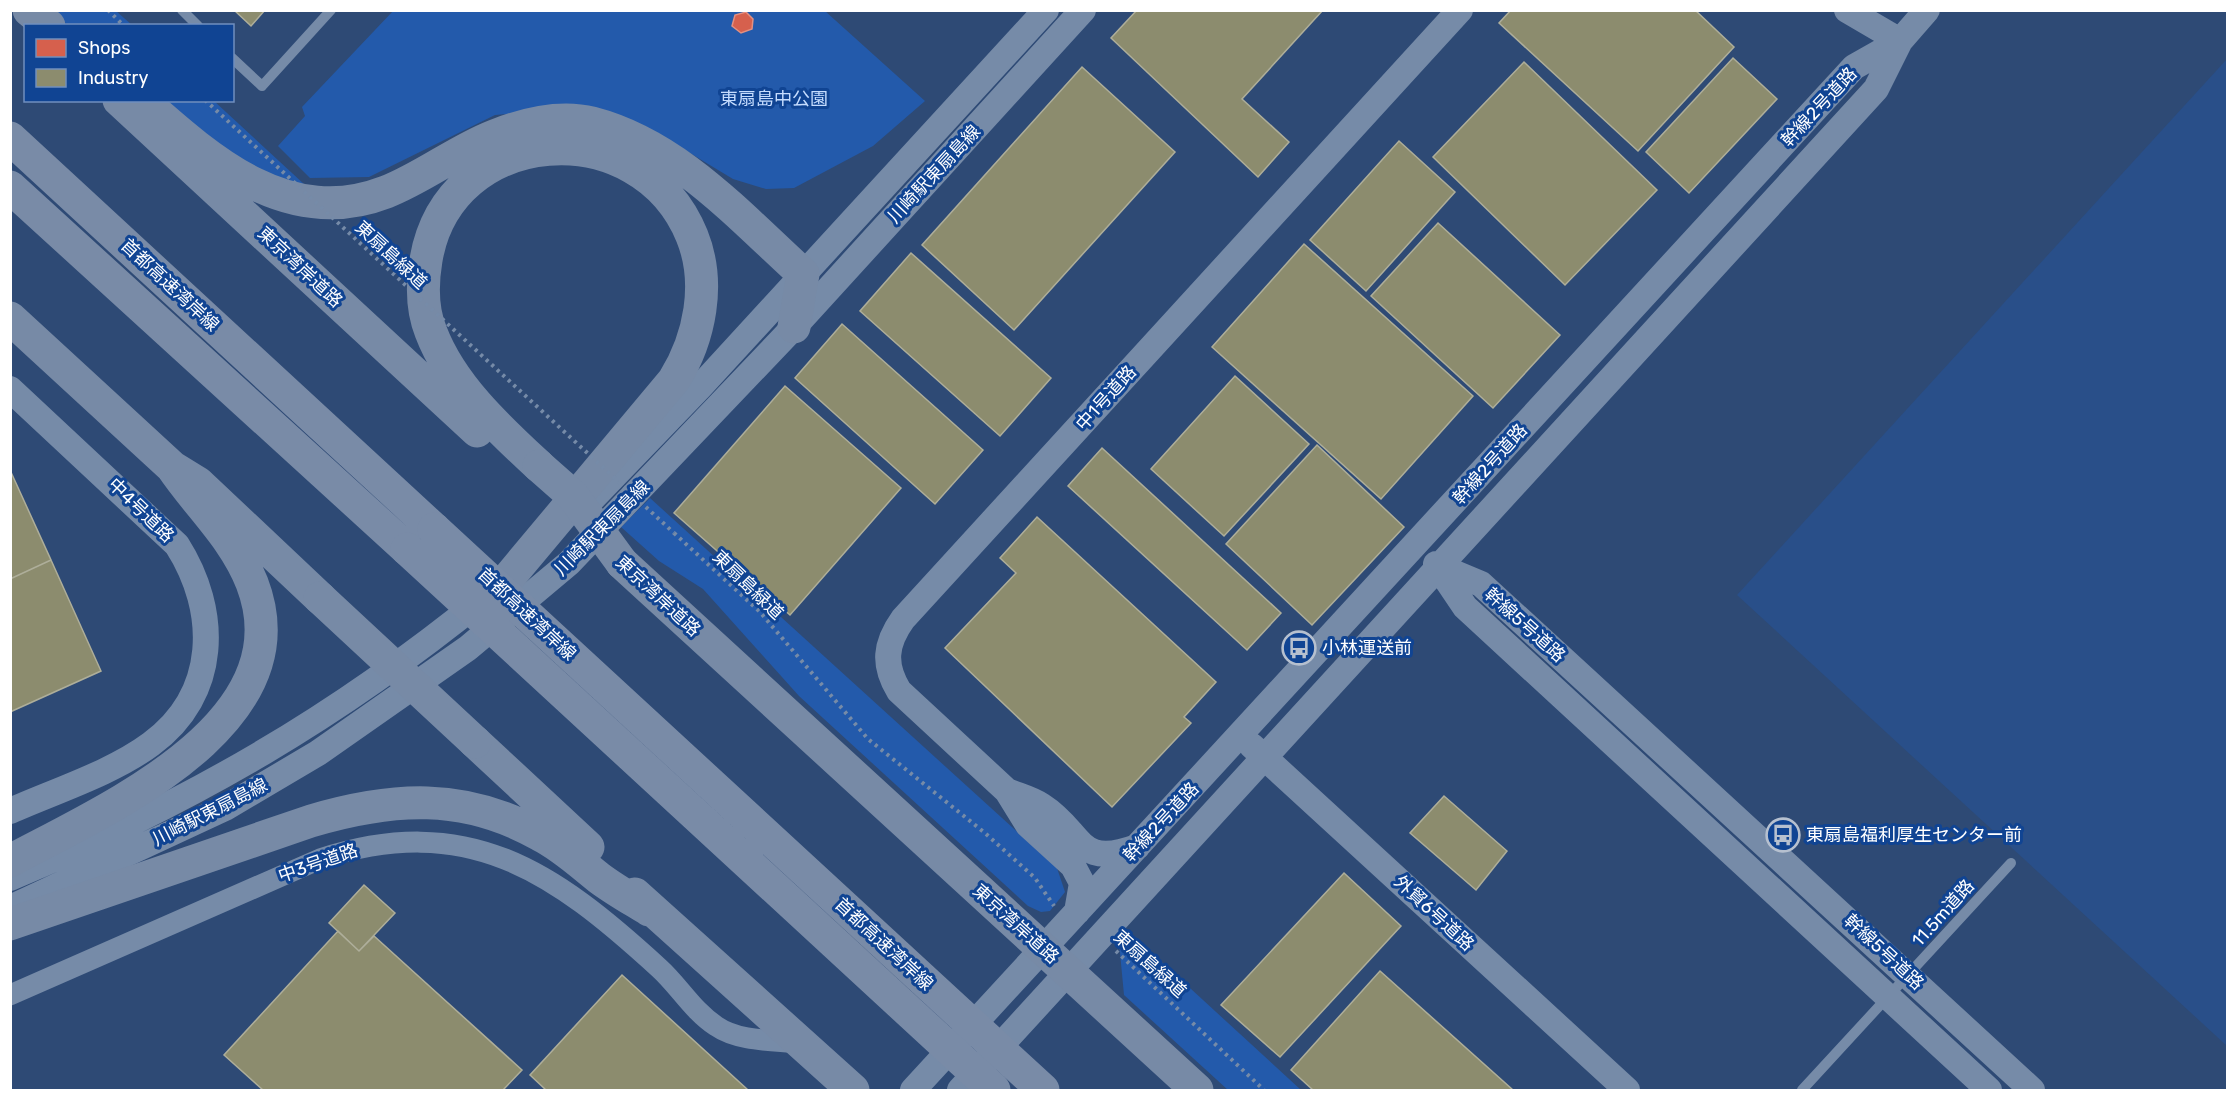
<svg xmlns="http://www.w3.org/2000/svg" width="2238" height="1101" viewBox="0 0 2238 1101" font-family="Rubik,'Noto Sans JP',sans-serif">
  <rect width="100%" height="100%" fill="#2e4a75"/>
  <path fill="#235aab" d="M51,11H116L132,25H68Z
    M393,11H825L925,101L873,146L794,188L766,189L733,179L645,126L577,108L495,115L369,177L310,178L278,146L305,116L302,107Z
    M150,101H214L305,185L279,190Z
    M650,498L1057,868L1065,892L1050,911L1041,912L1028,906L799,696L703,589L659,561L621,527Z
    M1129,932L1301,1090H1228L1124,995L1119,942Z"/>
  <path fill="#294f89" d="M2227,59V1046L1737,595Z"/>
  <path fill="#d6604d" stroke="#e29082" stroke-width="1.5" d="M746,12L753,19L752,29L741,33L732,26L735,15Z"/>
  <path fill="#8c8c6e" stroke="#aeae9a" stroke-width="1.5" d="M234,10H265L251,26Z
    M1137,10H1323L1242,99L1289,142L1258,177L1111,38Z
    M1511,10H1695L1734,47L1638,151L1499,23Z
    M1733,58L1777,99L1689,193L1646,152Z
    M1524,62L1657,190L1565,285L1433,157Z
    M1082,67L1175,152L1014,330L922,245Z
    M1399,141L1455,192L1366,291L1310,240Z
    M1438,223L1560,335L1493,408L1371,296Z
    M1304,244L1473,396L1381,499L1212,347Z
    M911,253L1051,378L1000,436L860,311Z
    M842,324L983,450L935,504L795,378Z
    M1235,376L1309,444L1224,536L1151,469Z
    M785,386L901,488L790,615L674,513Z
    M1317,445L1404,527L1312,625L1226,544Z
    M1102,448L1281,613L1247,650L1068,486Z
    M10,470L51,560L10,579Z
    M1037,517L1216,682L1184,717L1191,723L1112,807L945,648L1016,573L1000,558Z
    M51,560L101,671L10,712V579Z
    M1444,796L1507,851L1476,890L1410,833Z
    M1344,873L1401,926L1280,1057L1221,1005Z
    M364,885L395,913L359,951L329,923Z
    M338,931L359,951L374,936L522,1070L503,1090H263L224,1055Z
    M1380,971L1513,1090H1313L1291,1070Z
    M622,975L748,1090H546L530,1075Z"/>
  <g fill="none" stroke-linecap="round" stroke-linejoin="round">
    <path stroke="#768ba8" stroke-width="4" stroke-dasharray="3 4.5" stroke-linecap="butt" d="M108,10L124,26
      M674,533L760,612L868,739L985,833L1035,878L1054,906
      M1116,951L1264,1090"/>
    <path stroke="#768ba8" stroke-width="10" d="M182,10L198,26
      M232,58L262,86L331,10
      M1802,1090L2011,863"/>
    <path stroke="#768ba8" stroke-width="21" d="M10,995L320,859C468,811 553,871 659,968C679,986 693,1011 716,1026C739,1042 774,1040 800,1043"/>
    <path stroke="#768ba8" stroke-width="26" d="M1847,10L1900,41
      M10,389L177,545C219,611 219,694 151,744C112,773 55,791 10,811
      M592,499L700,387L1046,10
      M1436,564L1465,607L1989,1090
      M1438,566L1481,584L2032,1090
      M1252,746L1627,1090
      M1007,791C1019,796 1032,799 1042,806C1084,833 1076,869 1137,847
      M10,878C189,803 335,719 485,597
      M10,908L225,808L318,753L468,648L569,563L794,327L1083,10
      M1077,912L1082,883L1073,866L1028,825L1007,791L899,691C883,665 885,644 903,619L1460,10
      M913,1090L1854,67L1900,41
      M960,1090L1876,89L1900,41L1927,10"/>
    <path stroke="#778aa6" stroke-width="33" d="M29,10L49,26
      M119,100L477,431
      M142,100C211,161 288,230 386,192C424,177 456,151 494,136C524,124 560,115 592,123C677,145 740,217 803,274L794,327
      M10,318L172,467L198,483L320,598
      M622,563L1197,1090
      M511,575L674,380C700,338 711,283 692,236C641,110 449,123 426,260C422,284 422,310 431,332C451,385 498,428 539,466
      M475,742L588,847
      M10,861C107,809 306,723 252,583C234,537 199,507 172,467
      M635,894L853,1090
      M10,924L311,821C392,797 464,792 540,835C562,846 580,863 599,878C615,890 633,900 649,910"/>
    <path stroke="#798ba7" stroke-width="33" d="M10,138L434,529
      M10,187L407,549"/>
    <path stroke="#768ba8" stroke-width="4" stroke-dasharray="3 4.5" stroke-linecap="butt" d="M205,100L674,533"/>
    <path stroke="#778aa6" stroke-width="33" d="M539,466L573,496L622,563
      M320,598L475,742"/>
    <path stroke="#798ba7" stroke-width="33" d="M434,529L1043,1090
      M407,549L994,1090"/>
  </g>
  <defs>
    <symbol id="bus-ring" viewBox="-11 -11 22 22"><circle r="9.5" fill="#104493" stroke="#b6c0cf" stroke-width="1.5"/><path d="M-5-6H5V4H4V6H2V4H-2V6H-4V4H-5ZM-3.5-4V0h7V-4ZM-3.5 1.2v1.5H-2V1.2ZM2 1.2v1.5H3.5V1.2Z" fill="#b6c0cf"/></symbol>
  </defs>
  <g fill-rule="evenodd">
    <use href="#bus-ring" x="1280" y="629" width="38" height="38"/>
    <use href="#bus-ring" x="1764" y="816" width="38" height="38"/>
  </g>
  <g text-anchor="middle" dominant-baseline="central" stroke-width="6" stroke-linejoin="round" paint-order="stroke">
    <g font-size="18" fill="#c5dcfe" stroke="#104493">
      <text x="774" y="99">東扇島中公園</text>
    </g>
    <g font-size="18" fill="#fff" stroke="#104493">
      <text transform="translate(1819 107) rotate(-47)">幹線2号道路</text>
      <text transform="translate(934 174) rotate(-47)">川崎駅東扇島線</text>
      <text transform="translate(391 255) rotate(43)">東扇島緑道</text>
      <text transform="translate(300 267) rotate(43)">東京湾岸道路</text>
      <text transform="translate(170 285) rotate(43)">首都高速湾岸線</text>
      <text transform="translate(1106 398) rotate(-48)">中1号道路</text>
      <text transform="translate(1490 464) rotate(-48)">幹線2号道路</text>
      <text transform="translate(141 510) rotate(44)">中4号道路</text>
      <text transform="translate(602 528) rotate(-45)">川崎駅東扇島線</text>
      <text transform="translate(748 585) rotate(44)">東扇島緑道</text>
      <text transform="translate(658 596) rotate(43)">東京湾岸道路</text>
      <text transform="translate(527 614) rotate(43)">首都高速湾岸線</text>
      <text transform="translate(1525 625) rotate(42)">幹線5号道路</text>
      <text transform="translate(210 812) rotate(-27)">川崎駅東扇島線</text>
      <text transform="translate(1161 822) rotate(-47)">幹線2号道路</text>
      <text transform="translate(318 863) rotate(-19)">中3号道路</text>
      <text transform="translate(1434 913) rotate(43)">外貿6号道路</text>
      <text transform="translate(1943 913) rotate(-48)">11.5m道路</text>
      <text transform="translate(1016 924) rotate(42)">東京湾岸道路</text>
      <text transform="translate(884 944) rotate(43)">首都高速湾岸線</text>
      <text transform="translate(1884 952) rotate(43)">幹線5号道路</text>
      <text transform="translate(1150 964) rotate(42)">東扇島緑道</text>
    </g>
    <g font-size="18" fill="#fff" stroke="#104493" text-anchor="start">
      <text x="1322" y="648">小林運送前</text>
      <text x="1806" y="835">東扇島福利厚生センター前</text>
    </g>
  </g>
  <rect width="2238" height="1101" fill="none" stroke="#ffffff" stroke-width="24"/>
  <rect x="24" y="24" width="210" height="78" fill="#104493" stroke="#708fbe" stroke-width="1.5"/>
  <rect x="36" y="39" width="30" height="18" fill="#d6604d" stroke="#708fbe" stroke-width="1.5"/>
  <text x="78" y="54" font-size="18" fill="#ffffff">Shops</text>
  <rect x="36" y="69" width="30" height="18" fill="#8c8c6e" stroke="#708fbe" stroke-width="1.5"/>
  <text x="78" y="84" font-size="18" fill="#ffffff">Industry</text>
</svg>
